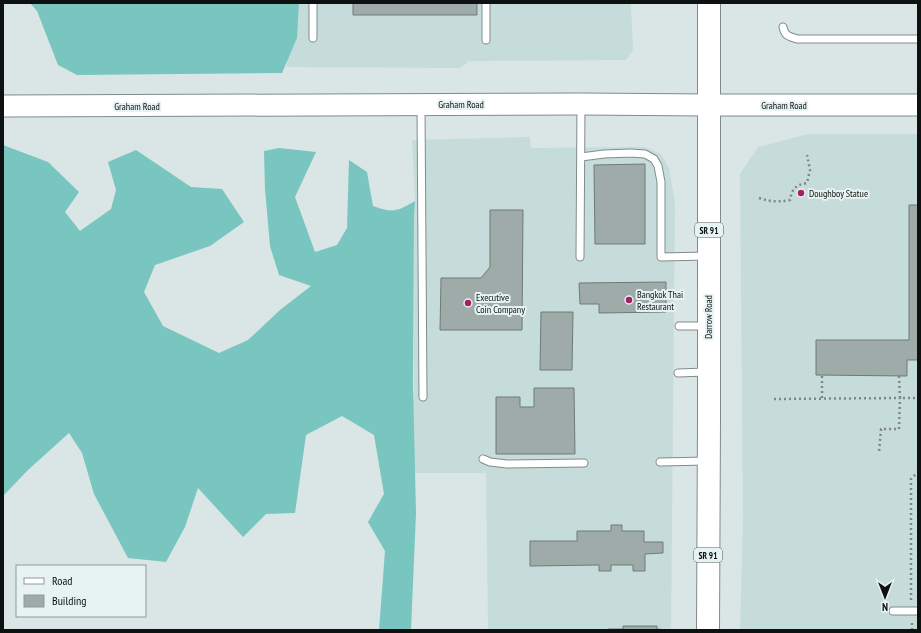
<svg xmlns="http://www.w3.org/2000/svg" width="921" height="633" viewBox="0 0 921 633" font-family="'PT Sans Narrow',sans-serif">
  <rect width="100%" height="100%" fill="#d9e6e5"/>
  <path fill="#c6dcda" d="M284,3H631L633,50L626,60L469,61L460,68L287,67Z
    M808,134H918V630H740L743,520L740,174L758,147Z
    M530,137L531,148L645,147L661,154L669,168L675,203L671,630H488L486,473H408L406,399H414V216L415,201L412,140Z"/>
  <path fill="#79c5bf" d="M30,3H299L297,38L282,73L77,75L58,65L37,11Z
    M3,145L48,162L79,192L65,212L80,231L111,209L116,190L108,162L136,150L191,187L222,189L244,222L210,246L155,265L144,292L163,326L219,353L248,340L280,310L311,286L279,275L270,246L265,189L264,151L279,148L316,152L295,197L315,252L337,245L347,228L349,160L367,172L373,206C393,213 396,212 415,201L414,216L413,384L416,513L411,630H379L385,551L368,522L384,494L374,435L342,416L306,435L295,513L266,514L243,537L198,488L185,527L166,562L128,558L94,494L82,453L69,433L28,470L3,496Z"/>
  <path fill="#9eaba9" stroke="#6e7a79" d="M353,3H477V15H353Z
    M645,164V244H595L594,165Z
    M909,205H918V360H907V376L816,375V340H909Z
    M490,210H523L522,330H440L441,278H481L490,267Z
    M666,282V312L599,313V304H580L579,283Z
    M541,312H573L572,370H540Z
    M534,388H574L575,454H496V397H520V407H534Z
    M611,525H622V531H644V542H663V553L645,554V571H633V565H611V571H599V565L530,566V541H577V531H611Z
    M623,626H657V629L668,630H608V629H623Z"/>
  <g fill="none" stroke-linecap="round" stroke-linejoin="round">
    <defs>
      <path id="service" d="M313,3V38
        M783,27C785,36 788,36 797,39H918
        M486,40V3
        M421,107L423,397
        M581,157L604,154L631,153L645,154L654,159L658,166L661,182V257L707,256
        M580,257L581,106
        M679,326H706
        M678,373L706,372
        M483,459L490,462L507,464L584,463
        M660,462L707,461
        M893,611H918"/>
      <path id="secondary" d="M3,106L581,104L709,105H918"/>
      <path id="primary" d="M708,630L709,421V3"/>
    </defs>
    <use href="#service" stroke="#808c8b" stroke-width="9"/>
    <use href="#secondary" stroke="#808c8b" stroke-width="23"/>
    <use href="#primary" stroke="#808c8b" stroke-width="24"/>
    <path stroke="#7e8786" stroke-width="2.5" stroke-dasharray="2 3" stroke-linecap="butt" d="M759,198C771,202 778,202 790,200C792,188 796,185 807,183L810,170L807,155
      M899,376L900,398H918
      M822,398V375
      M774,399L900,398L899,429H881L879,452
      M911,600V479L918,472
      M912,623V630"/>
    <use href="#service" stroke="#fff" stroke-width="7"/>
    <use href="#secondary" stroke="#fff" stroke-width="21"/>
    <use href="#primary" stroke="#fff" stroke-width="22"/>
  </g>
  <g fill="#a81e64" stroke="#e6f3f2" stroke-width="1.5">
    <circle cx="801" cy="193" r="4"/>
    <circle cx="629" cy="300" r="4"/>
    <circle cx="468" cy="303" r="4"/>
  </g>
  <g text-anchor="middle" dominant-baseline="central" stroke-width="4" stroke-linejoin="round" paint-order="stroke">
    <g fill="#e6f3f2" stroke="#4e5654" stroke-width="1">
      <rect x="695" y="223" width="28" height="14" rx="3"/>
      <rect x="694" y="548" width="28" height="14" rx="3"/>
    </g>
    <g font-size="9" font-weight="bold" fill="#0d1211">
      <text x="709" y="230">SR 91</text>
      <text x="708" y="555">SR 91</text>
    </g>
    <g font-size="10" fill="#0d1211" stroke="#e6f3f2">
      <text x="461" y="104">Graham Road</text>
      <text x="784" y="105">Graham Road</text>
      <text x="137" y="106">Graham Road</text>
      <text transform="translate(708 317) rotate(-90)">Darrow Road</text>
    </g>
    <g font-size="10" fill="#0d1211" stroke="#e6f3f2" text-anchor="start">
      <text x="809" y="193">Doughboy Statue</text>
      <text x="637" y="294">Bangkok Thai<tspan x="637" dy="12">Restaurant</tspan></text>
      <text x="476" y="297">Executive<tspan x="476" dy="12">Coin Company</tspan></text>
    </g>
  </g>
  <rect width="921" height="633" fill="none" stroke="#0d1211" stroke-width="8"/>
  <rect x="16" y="565" width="130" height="52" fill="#e6f3f2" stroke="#8f9998"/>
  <rect x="24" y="578" width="20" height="6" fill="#ffffff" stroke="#8f9998"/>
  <text x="52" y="585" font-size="12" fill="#0d1211">Road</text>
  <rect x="24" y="595" width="20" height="12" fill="#9eaba9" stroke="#8f9998"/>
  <text x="52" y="605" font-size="12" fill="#0d1211">Building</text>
  <g transform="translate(885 597) rotate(180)" stroke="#e6f3f2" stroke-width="3" paint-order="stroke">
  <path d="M0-3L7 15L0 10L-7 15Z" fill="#0d1211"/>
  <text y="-6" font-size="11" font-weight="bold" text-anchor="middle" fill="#0d1211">N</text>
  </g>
</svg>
